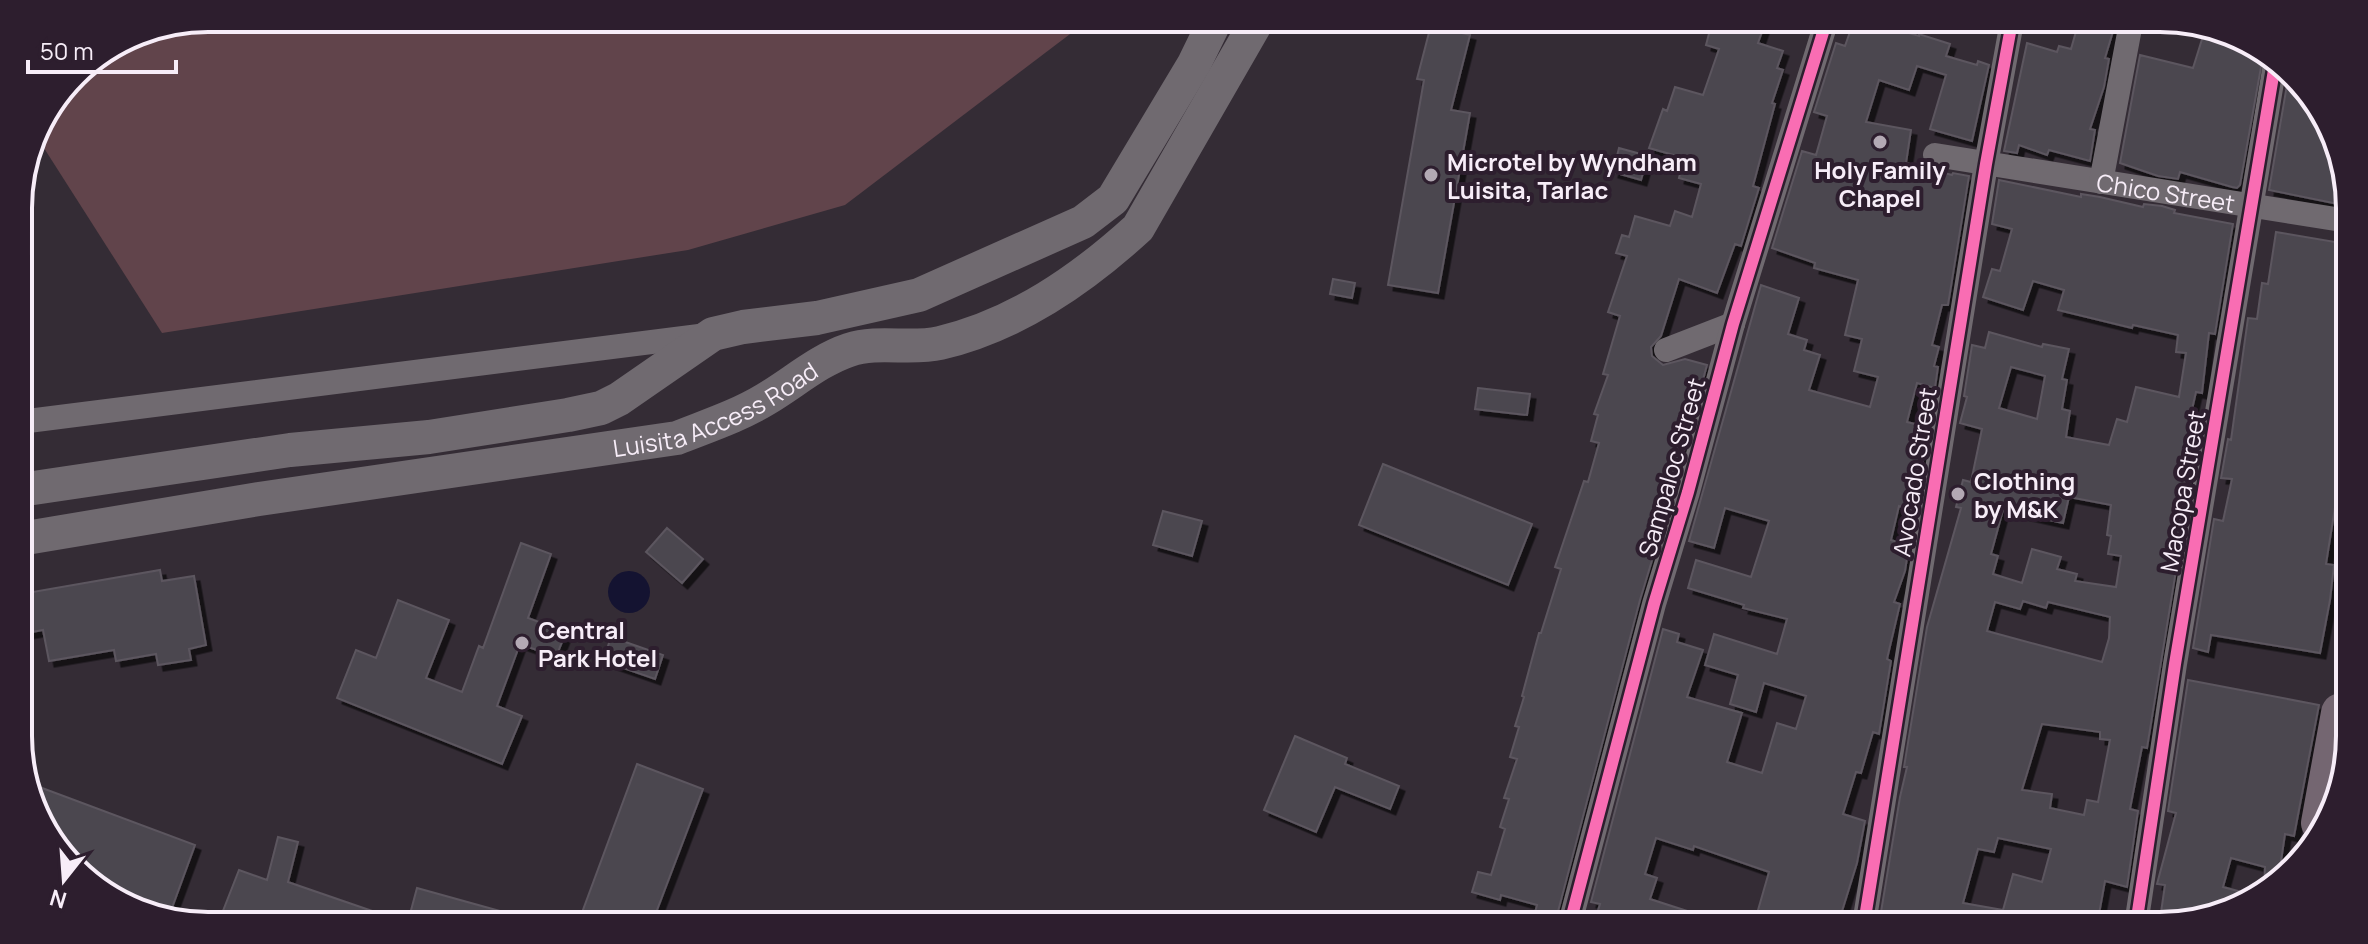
<svg xmlns="http://www.w3.org/2000/svg" width="2368" height="944" viewBox="0 0 2368 944" font-family="Manrope,sans-serif">
  <defs>
    <filter id="shadow"><feDropShadow dx="5.5" dy="5.5" stdDeviation="0" flood-color="#0009"/></filter>
  </defs>
  <rect width="100%" height="100%" fill="#342c35"/>
  <path fill="#61444b" d="M208,18L1081,22L1078,28L845,205L688,250L162,333L35,134L38,124L82,65L136,32Z"/>
  <path fill="#141331" d="M608 592a21 21 0 1 1 42 0a21 21 0 1 1-42 0Z"/>
  <path fill="#4c4750" stroke="#5c565f" stroke-width="2" fill-rule="evenodd" filter="url(#shadow)" d="M1431,25L1470,35L1451,110L1470,113L1438,293L1388,285L1424,80L1417,79Z
    M1711,26H1764L1758,43L1783,51L1777,68L1783,70L1772,103L1775,104L1753,186L1759,188L1741,246L1735,244L1717,293L1679,279L1661,336L1651,347L1652,356L1663,365L1685,359L1707,365L1674,488L1640,600L1555,923H1542L1533,920L1537,905L1501,895L1500,900L1472,892L1478,872L1491,875L1505,829L1500,827L1509,799L1504,798L1517,759L1510,757L1519,727L1515,726L1524,697L1522,696L1539,633H1541L1561,569L1555,567L1584,481L1588,482L1599,443L1591,441L1598,415L1594,414L1608,375L1603,374L1620,316L1608,312L1627,256L1616,253L1622,235L1629,237L1635,216L1670,226L1675,211L1692,217L1701,184L1679,178L1684,158L1649,148L1663,109L1667,111L1675,87L1703,95L1719,49L1706,45Z
    M1852,26H1867L1882,31L1884,27H1888L1919,36V34L1950,44L1946,56L1977,65L1978,61L1989,65L1972,141L1930,129L1946,75L1917,66L1909,90L1879,80L1866,122L1911,130L1906,163L1952,175L1953,173L1969,176L1948,305H1942L1932,345L1939,347L1934,366L1938,367L1935,388L1917,383L1907,422L1927,427L1919,455L1924,456L1916,488L1919,489L1915,511L1899,506L1891,540L1909,546L1905,571L1894,602L1900,604L1887,659L1891,661L1879,734L1873,732L1861,773L1856,772L1843,814L1865,821L1857,863L1838,924H1754L1769,872L1694,846L1693,850L1656,838L1645,874L1657,878L1650,899L1715,920L1714,923H1594L1600,904L1591,902L1663,629L1679,634L1677,642L1703,650L1687,697L1742,713L1727,762L1762,773L1777,723L1796,729L1806,696L1764,683L1756,712L1730,704L1738,675L1705,665L1714,634L1777,654L1787,619L1743,608L1744,605L1688,588L1696,560L1751,577L1769,521L1725,508L1714,548L1689,541L1761,285L1799,298L1788,334L1807,340L1804,350L1820,355L1809,390L1870,407L1878,377L1854,371L1862,339L1845,335L1858,280L1814,268L1815,263L1772,248L1802,151L1816,155L1827,116L1814,112L1836,43L1845,46Z
    M2077,28H2114L2105,58L2109,59L2104,87L2090,129L2095,130L2090,161L2049,150L2047,155L2019,145L2017,153L2004,151L2027,43L2057,52L2059,46L2071,49Z
    M2220,28L2263,56L2240,185L2237,188L2232,187L2180,172L2178,179L2158,176L2120,163L2140,55L2193,68L2203,36L2217,41Z
    M2289,73L2303,83L2348,183V206L2269,190Z
    M1619,148L1648,156L1641,180L1613,172Z
    M1999,180L2081,197V194L2100,197L2143,207L2144,204L2162,206L2175,210L2174,213L2233,224L2215,334L2209,333L2202,393L2196,392L2188,427L2193,428L2192,435L2198,436L2147,748L2142,747L2130,809L2138,811L2127,887L2105,881L2097,925L1908,924L1880,918L1900,797L1907,767H1904L1927,627L1961,508L1956,507L1963,480L1971,482L1982,429L1960,423L1967,397L1964,396L1972,345L1985,348L1989,332L2042,347L2043,344L2069,349L2062,379L2067,380L2062,409L2070,411L2066,437L2109,445L2117,419L2127,422L2136,387L2179,397L2186,353L2176,352L2178,335L2133,325L2132,328L2058,310L2064,290L2033,281L2023,310L1983,297L1992,269L2000,271L2012,229L1992,224ZM2011,367L2045,376L2037,419L1999,408ZM2069,497L2111,505L2107,535L2111,536L2108,554L2121,556L2116,587L2075,581L2077,574L2057,569L2061,557L2032,549L2022,583L1993,574L1998,556L1991,554L2003,510L2063,523ZM2023,601L2046,608L2048,602L2110,617L2109,638L2102,662L1987,631L1995,602L2020,609ZM2042,724L2100,732V739L2110,740L2098,802L2087,800L2084,815L2050,808L2052,794L2022,790ZM1998,838L2051,849L2042,882L2013,874L2003,910L1963,903L1978,849L1994,852Z
    M2276,232L2347,244L2344,477L2340,476L2326,564L2334,565L2330,600L2320,653L2211,635L2208,652L2193,648L2214,519L2223,521L2232,479L2221,478L2228,439L2231,440L2248,318L2257,319L2262,283L2268,284Z
    M1333,279L1355,283L1352,298L1330,294Z
    M1478,388L1530,394L1527,415L1475,409Z
    M1383,464L1532,524L1508,585L1359,525Z
    M1163,511L1202,521L1192,556L1153,545Z
    M667,528L703,559L682,583L646,552Z
    M521,543L551,554L528,618L566,632L556,657L520,644L497,706L522,716L502,764L337,698L356,650L376,658L398,600L449,620L426,678L462,692L479,646L483,648Z
    M160,570L162,581L194,576L206,645L189,649L191,660L158,665L156,654L116,661L114,650L49,661L43,630L21,634V594Z
    M611,637L663,655L655,679L603,661Z
    M2188,680L2319,705L2294,836L2285,834L2280,868H2289L2275,887L2264,891L2265,867L2231,858L2223,887L2253,895L2172,926H2159L2165,885L2157,884L2176,813L2168,811Z
    M1295,736L1347,758L1345,764L1399,786L1390,809L1335,787L1316,832L1264,810Z
    M637,764L703,789L654,918H580Z
    M26,782L195,845L169,916H146L65,861Z
    M278,837L298,842L288,882L381,914V917L221,916L239,870L267,880Z
    M417,888L507,913L506,918L422,917L410,914Z"/>
  <g fill="none" stroke-linecap="round" stroke-linejoin="round">
    <g stroke="#706a70" stroke-width="24">
      <path id="s1" d="M1935,155L2348,221"/>
      <path d="M2101,182L2130,28"/>
      <path d="M1666,350L1733,324"/>
      <path d="M20,422L707,335"/>
      <path d="M1570,923L1654,604L1688,492L1733,324L1825,26"/>
      <path d="M1864,924L1986,164L2011,27"/>
      <path d="M2136,925L2175,664L2275,64"/>
    </g>
    <g stroke="#706a70" stroke-width="34">
      <path d="M20,490L290,450L429,437L568,415L601,408L619,399L713,334L743,327L817,318L919,295L1083,222L1113,199L1194,64L1214,23"/>
      <path id="s2" d="M20,539L259,499L677,438C707,426 738,416 766,399C793,383 819,360 849,350C879,340 910,350 940,343C1016,325 1081,280 1138,228L1256,23"/>
    </g>
    <path stroke="#746671" stroke-width="40" d="M2321,823L2341,713"/>
    <defs>
      <path id="cycleway" d="M1570,923L1654,604L1688,492L1733,324L1825,26
        M1864,924L1986,164L2011,27
        M2136,925L2175,664L2275,64"/>
    </defs>
    <use href="#cycleway" stroke="#2d1e2e" stroke-width="17"/>
    <use href="#cycleway" stroke="#f96db3" stroke-width="12"/>
  </g>
  <g fill="#b3a9b4" stroke="#2d1e2e" stroke-width="3">
    <circle cx="1880" cy="142" r="8"/>
    <circle cx="1431" cy="175" r="8"/>
    <circle cx="1958" cy="494" r="8"/>
    <circle cx="522" cy="643" r="8"/>
  </g>
  <g text-anchor="middle" dominant-baseline="central" stroke-width="8" stroke-linejoin="round" paint-order="stroke">
    <g font-size="24" font-weight="bold" fill="#f7edf8" stroke="#2d1e2e" text-anchor="start">
      <text x="1447" y="161">Microtel by Wyndham<tspan x="1447" dy="28">Luisita, Tarlac</tspan></text>
      <text x="1880" y="169" text-anchor="middle">Holy Family<tspan x="1880" dy="28">Chapel</tspan></text>
      <text x="1974" y="480">Clothing<tspan x="1974" dy="28">by M&amp;K</tspan></text>
      <text x="538" y="629">Central<tspan x="538" dy="28">Park Hotel</tspan></text>
    </g>
    <g font-size="24" fill="#f7edf8" stroke="#2d1e2e">
      <text stroke="none"><textPath href="#s1" startOffset="234">Chico Street</textPath></text>
      <text stroke="none"><textPath href="#s2" startOffset="710">Luisita Access Road</textPath></text>
      <text transform="translate(1671 467) rotate(-74)">Sampaloc Street</text>
      <text transform="translate(1914 472) rotate(-81)">Avocado Street</text>
      <text transform="translate(2182 491) rotate(-80)">Macopa Street</text>
    </g>
  </g>
  <path d="M0 0H2368V944H0ZM208 32H2160A176 176 0 0 1 2336 208V736A176 176 0 0 1 2160 912H208A176 176 0 0 1 32 736V208A176 176 0 0 1 208 32Z" fill="#2d1e2e" fill-rule="evenodd"/>
  <path fill="none" stroke="#f7edf8" stroke-width="4" d="M208 32H2160A176 176 0 0 1 2336 208V736A176 176 0 0 1 2160 912H208A176 176 0 0 1 32 736V208A176 176 0 0 1 208 32Z"/>
  <g transform="translate(64 880) rotate(197)" stroke="#2d1e2e" stroke-width="6" paint-order="stroke">
  <path d="M0-6L14 30L0 20L-14 30Z" fill="#f7edf8"/>
  <text y="-12" font-size="22" font-weight="bold" text-anchor="middle" fill="#f7edf8">N</text>
  </g>
  <path d="M28 60v12h148v-12" fill="none" stroke="#f7edf8" stroke-width="4"/>
  <text x="40" y="60" font-size="24" fill="#f7edf8" stroke="#2d1e2e" stroke-width="6" paint-order="stroke">50 m</text>
</svg>
